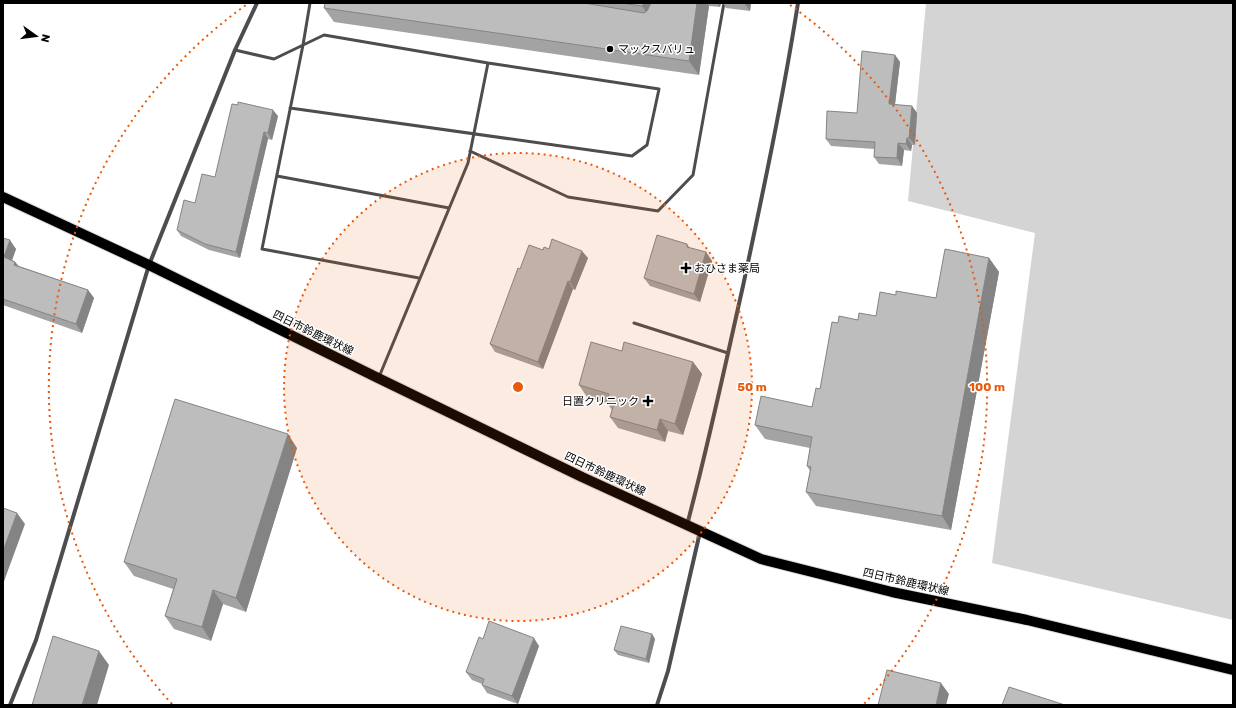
<svg xmlns="http://www.w3.org/2000/svg" width="1236" height="708" viewBox="0 0 1236 708" font-family="Rubik,'Noto Sans JP',sans-serif">
  <rect width="100%" height="100%" fill="#fff"/>
  <path fill="#d4d4d4" d="M926,3H1233V620L992,563L1035,233L908,201Z"/>
  <g fill="none" stroke-linecap="round" stroke-linejoin="round">
    <defs>
      <path id="primary" d="M3,197L149,265L378,378L582,477L761,559L892,592L1027,620L1233,670"/>
    </defs>
    <use href="#primary" stroke="#dbdbdb" stroke-width="12"/>
    <path stroke="#4d4d4d" stroke-width="3" d="M310,3L303,45L262,249L419,278
      M235,50L274,59L324,35L488,63L659,89L647,145L632,156L290,108
      M470,151L568,197L658,211L693,175L724,3
      M277,176L449,208
      M634,323L728,353
      M379,377L468,163L488,63"/>
    <path stroke="#4d4d4d" stroke-width="4" d="M687,525C708,446 725,366 743,286C763,192 783,98 798,3
      M10,705L36,640L149,265L235,50L257,3
      M657,705L668,671L700,532"/>
    <use href="#primary" stroke="#000" stroke-width="10"/>
  </g>
  <path fill="#a3a3a3" d="M325,3H721L720,7L709,6L699,75L334,22L324,8Z
    M723,3H751L750,11L726,8Z
    M895,55L900,62L895,105L912,106L917,113L915,145H912L911,151L904,150L902,166L879,164L874,157V149L831,146L826,139L857,113Z
    M278,116L272,140L268,139L240,258L209,250L181,236L177,230L195,203L215,177Z
    M3,238L16,249L12,260L15,262L19,266L88,290L94,298L82,333L3,305Z
    M687,244L690,248L706,252L712,261L700,302L650,286L644,278Z
    M549,249L588,258L575,290L573,289L543,369L495,352L490,344L520,269L543,250Z
    M989,258L999,272L951,530L816,506L806,492L810,471L807,466L810,448L765,439L755,425L812,407L820,389L838,323L876,316L896,295L936,298Z
    M622,351L693,362L702,374L683,435L668,431L665,442L618,428L610,417L612,410L607,403L587,397L579,385Z
    M297,448L246,612L223,604L211,641L174,629L165,616L173,589L134,576L124,562Z
    M652,634L655,639L649,663L618,655L614,650Z
    M483,639L539,646L518,704L487,693L482,685V684L472,680L466,672Z"/>
  <path fill="#848484" d="M644,3H663L652,21L642,6Z
    M697,3H707L709,6L699,75L689,61Z
    M717,3H721L720,7Z
    M744,3H751L750,11Z
    M895,55L900,62L894,112L889,104Z
    M912,106L917,113L915,145L909,138Z
    M273,110L278,116L272,140L268,133Z
    M264,132L268,139L240,258L236,252Z
    M907,138L912,145L911,151L906,144Z
    M898,143L904,150L902,166L897,158Z
    M10,240L16,249L10,266L4,257Z
    M582,251L588,258L575,290L570,282Z
    M706,252L712,261L700,302L694,294Z
    M989,258L999,272L951,530L942,516Z
    M15,262L21,270L14,265Z
    M568,281L573,289L543,369L538,362Z
    M88,290L94,298L82,333L76,324Z
    M693,362L702,374L683,435L675,424Z
    M660,419L668,431L665,442L657,430Z
    M288,434L297,448L246,612L236,598Z
    M17,513L25,524L3,584V551Z
    M213,590L223,604L211,641L202,627Z
    M652,634L655,639L649,663L646,659Z
    M534,638L539,646L518,704L512,696Z
    M99,651L109,665L97,705H82Z
    M941,683L949,694L946,705H936Z"/>
  <path fill="#bdbdbd" stroke="#848484" d="M325,3H584L644,13L647,11L651,3H697L689,61L324,8Z
    M621,3H644L642,6Z
    M862,51L895,55L889,104L912,106L909,138H907L906,144L898,143L897,158L874,157L875,142L826,139L827,111L857,113Z
    M238,102L273,110L268,133L264,132L236,252L205,244L177,230L184,200L195,203L202,174L215,177L232,104L238,105Z
    M657,235L687,244V247L706,252L694,294L644,278Z
    M3,238L10,240L4,257L15,262L14,265L88,290L76,324L3,299Z
    M552,239L582,251L570,282L568,281L538,362L490,344L518,268L520,269L529,245L543,250L544,247L549,249Z
    M945,249L989,258L942,516L806,492L811,467L807,466L812,437L755,425L761,396L812,407L816,388L820,389L832,322L838,323L839,316L858,320L859,313L876,316L880,292L896,295V291L936,298Z
    M591,342L622,351L624,342L693,362L675,424L660,419L657,430L610,417L614,404L606,402L609,394L579,385Z
    M175,399L288,434L236,598L213,590L202,627L165,616L177,579L124,562Z
    M3,508L17,513L3,551Z
    M489,621L534,638L512,696L482,685L484,679L466,672L479,637L483,639Z
    M621,626L652,634L646,659L614,650Z
    M53,636L99,651L82,705H32Z
    M887,670L941,683L936,705H878Z
    M1009,687L1065,705H1002Z"/>
  <circle cx="518" cy="387" r="234" fill="#e8590c" fill-opacity=".12"/>
  <g fill="none" stroke="#e8590c" stroke-width="2" stroke-dasharray="2 4">
    <circle cx="518" cy="387" r="234"/>
    <path d="M172 704A469 469 0 0 1 246 5M790 5A469 469 0 0 1 864 704"/>
  </g>
  <g fill="#000" stroke="#fff" stroke-width="1.5">
    <circle cx="610" cy="49" r="4"/>
    <path d="M684 262h4v4h4v4h-4v4h-4v-4h-4v-4h4z"/>
    <path d="M646 395h4v4h4v4h-4v4h-4v-4h-4v-4h4z"/>
  </g>
  <g text-anchor="middle" dominant-baseline="central" stroke-width="3" stroke-linejoin="round" paint-order="stroke">
    <g font-size="11" fill="#000" stroke="#fff" text-anchor="start">
      <text x="618" y="49">マックスバリュ</text>
      <text x="694" y="268">おひさま薬局</text>
      <text x="639" y="401" text-anchor="end">日置クリニック</text>
    </g>
    <g font-size="11" fill="#000" stroke="#fff">
      <text transform="translate(313 333) rotate(26)">四日市鈴鹿環状線</text>
      <text transform="translate(605 474) rotate(25)">四日市鈴鹿環状線</text>
      <text transform="translate(906 582) rotate(13)">四日市鈴鹿環状線</text>
    </g>
  </g>
  <circle cx="518" cy="387" r="6" fill="#e8590c" stroke="#fff" stroke-width="2"/>
  <g font-size="12" text-anchor="middle" font-weight="bold" fill="#e8590c" stroke="#fff" stroke-width="3" stroke-linejoin="round" paint-order="stroke">
    <text x="752" y="391">50 m</text>
    <text x="987" y="391">100 m</text>
  </g>
  <rect width="1236" height="708" fill="none" stroke="#000000" stroke-width="8"/>
  <g transform="translate(36 36) rotate(104)" stroke="#ffffff" stroke-width="3" paint-order="stroke">
  <path d="M0-3L7 15L0 10L-7 15Z" fill="#000000"/>
  <text y="-6" font-size="11" font-weight="bold" text-anchor="middle" fill="#000000">N</text>
  </g>
</svg>
